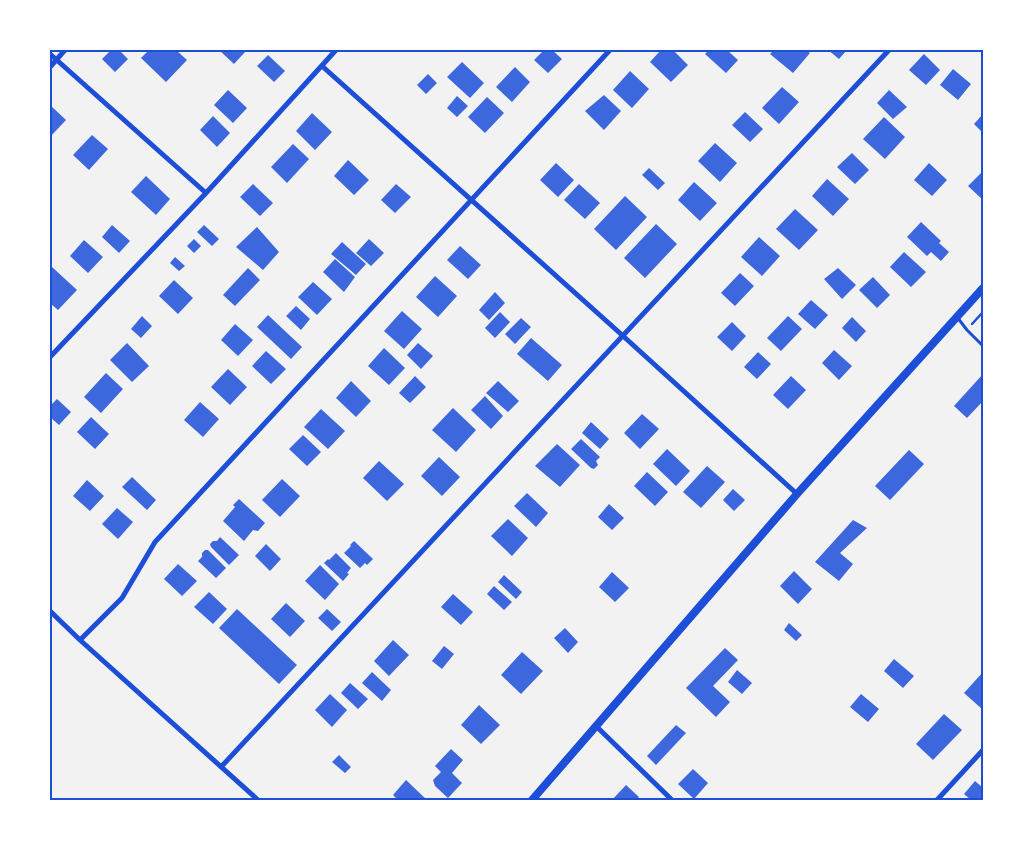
<svg xmlns="http://www.w3.org/2000/svg" width="1033" height="850" viewBox="0 0 1033 850" font-family="'PT Sans',sans-serif">
  <rect width="100%" height="100%" fill="#f2f2f2"/>
  <path fill="#3d67dc" d="M111,50H119L128,59L115,72L102,59Z
    M149,50H176L187,60L166,82L141,58Z
    M219,50H242L245,52L234,64Z
    M544,50H552L562,59L548,73L534,60Z
    M661,50H673L688,65L671,82L650,62Z
    M709,50H727L738,60L726,73L705,54Z
    M774,50H806L810,53L793,73L770,54Z
    M828,50H847L839,59Z
    M924,54L940,70L926,85L909,70Z
    M268,55L285,71L274,82L257,66Z
    M462,62L484,83L470,98L447,77Z
    M515,67L530,82L512,102L496,87Z
    M953,69L971,84L958,100L940,85Z
    M630,71L649,89L632,108L613,90Z
    M428,74L437,83L426,94L417,85Z
    M782,87L799,102L779,124L762,108Z
    M228,90L247,108L233,123L214,105Z
    M889,90L907,107L893,119L877,103Z
    M604,95L621,111L604,130L585,111Z
    M457,96L468,106L457,117L447,108Z
    M487,97L504,113L485,133L468,117Z
    M50,105L66,120L50,137Z
    M745,112L763,129L750,142L732,125Z
    M312,113L332,132L315,150L296,131Z
    M983,114V133L974,124Z
    M213,116L230,133L217,147L200,130Z
    M884,117L905,137L885,159L863,139Z
    M92,135L108,149L89,170L73,155Z
    M715,143L737,163L720,182L698,161Z
    M293,144L309,159L287,183L271,167Z
    M852,153L869,170L855,184L837,167Z
    M348,160L369,180L354,195L334,176Z
    M556,163L574,180L558,197L540,180Z
    M929,163L947,180L932,196L914,180Z
    M649,168L665,183L658,190L642,175Z
    M983,171V200L968,186Z
    M146,176L170,199L156,215L131,192Z
    M827,179L849,199L833,216L812,196Z
    M694,182L717,203L700,221L678,200Z
    M253,184L273,203L260,216L240,197Z
    M396,184L411,197L395,213L381,200Z
    M579,184L600,203L585,219L564,200Z
    M625,196L647,217L616,250L594,229Z
    M795,209L818,230L799,250L776,229Z
    M921,222L941,241L939,243L949,252L941,261L931,252L927,256L907,237Z
    M656,224L677,244L645,278L624,258Z
    M112,225L130,241L119,253L102,237Z
    M204,225L219,239L212,246L197,232Z
    M257,227L279,252L263,270L236,247Z
    M759,237L780,256L762,276L741,257Z
    M194,239L201,246L194,253L187,246Z
    M369,239L384,253L371,266L356,253Z
    M84,240L103,257L88,273L70,256Z
    M342,242L366,264L356,275L331,254Z
    M460,246L481,265L468,279L447,260Z
    M904,252L926,272L911,287L890,267Z
    M175,257L185,266L179,271L170,263Z
    M335,259L355,277L344,292L323,272Z
    M52,267L77,290L58,310L50,303V269Z
    M248,268L260,280L235,306L223,295Z
    M838,268L856,285L842,299L824,279Z
    M740,273L754,286L735,306L721,293Z
    M435,276L457,296L438,317L416,297Z
    M873,277L890,295L877,308L859,290Z
    M174,280L193,298L178,314L159,296Z
    M313,282L332,299L317,315L298,297Z
    M495,292L505,303L489,320L479,310Z
    M811,300L828,315L815,329L798,314Z
    M296,306L310,319L301,330L286,316Z
    M402,311L422,329L404,349L384,331Z
    M500,312L510,322L495,338L485,328Z
    M268,315L302,347L291,359L257,327Z
    M142,316L152,326L141,338L131,329Z
    M788,316L802,329L781,351L767,338Z
    M852,317L866,331L856,342L842,328Z
    M521,318L531,327L515,344L505,334Z
    M732,322L746,336L732,351L717,337Z
    M235,324L253,340L238,356L221,340Z
    M531,338L562,365L548,381L517,354Z
    M127,343L149,366L132,382L110,360Z
    M418,343L433,356L421,369L407,355Z
    M384,348L405,368L389,385L368,366Z
    M834,350L852,366L839,380L822,363Z
    M266,351L286,369L271,384L252,366Z
    M758,352L771,364L757,379L744,367Z
    M228,369L247,387L230,405L211,387Z
    M106,373L123,389L101,413L84,397Z
    M983,374V401L967,418L954,406Z
    M415,376L426,387L410,403L399,393Z
    M791,376L806,390L788,409L773,395Z
    M351,381L371,401L356,417L336,398Z
    M498,381L519,401L508,412L486,393Z
    M485,396L503,416L491,429L471,410Z
    M57,399L71,412L59,425L50,417V406Z
    M200,402L219,419L203,437L184,420Z
    M453,408L476,430L456,452L432,430Z
    M321,409L345,431L328,449L304,427Z
    M642,414L659,429L640,449L624,433Z
    M91,417L109,434L95,449L77,432Z
    M591,422L609,439L600,449L582,433Z
    M303,435L321,452L307,466L289,449Z
    M581,439L600,457L596,461L598,465L594,469L591,468L571,449Z
    M557,444L580,465L560,487L535,466Z
    M667,449L690,471L676,486L653,464Z
    M909,450L924,464L890,500L875,486Z
    M439,457L460,477L442,496L421,476Z
    M379,461L404,484L387,501L363,478Z
    M707,466L725,482L701,508L683,492Z
    M647,472L668,492L655,506L634,486Z
    M132,477L156,500L147,510L122,487Z
    M282,479L300,496L280,517L262,500Z
    M87,480L104,496L90,511L73,496Z
    M733,489L745,500L734,511L723,500Z
    M527,493L548,513L536,527L514,506Z
    M239,499L265,523L258,531L253,530L244,541L223,521L235,507L233,505Z
    M609,504L624,518L612,530L598,517Z
    M117,508L133,522L118,539L102,524Z
    M508,519L528,538L512,556L491,536Z
    M853,520L867,528L840,553L853,564L839,581L815,562Z
    M220,537L239,555L229,565L211,547L210,544L213,541H217Z
    M354,541L373,559L367,565L365,563L360,568L344,553L351,546L350,545Z
    M266,544L281,559L270,571L255,556Z
    M205,550H208L226,568L216,578L198,561L202,557V553Z
    M336,553L351,568L347,573L349,574L343,581L324,563L328,559L329,560Z
    M178,564L197,581L182,596L164,579Z
    M320,565L339,584L325,600L305,581Z
    M794,571L812,589L798,604L780,586Z
    M612,572L629,588L615,602L599,587Z
    M504,575L522,592L516,599L498,582Z
    M494,586L512,602L504,610L487,594Z
    M209,592L227,609L213,624L194,607Z
    M453,594L473,612L461,625L441,607Z
    M286,603L305,621L290,637L271,619Z
    M237,609L297,665L279,684L219,628Z
    M327,609L341,622L332,631L318,618Z
    M789,623L802,635L796,641L784,630Z
    M565,628L578,642L568,653L554,638Z
    M393,640L409,655L389,676L374,661Z
    M444,646L454,654L442,669L432,661Z
    M725,648L738,660L713,686L730,702L716,717L686,688Z
    M522,652L543,671L521,694L501,675Z
    M894,659L914,676L903,688L884,671Z
    M737,670L752,683L742,694L728,682Z
    M372,672L391,690L382,701L362,683Z
    M983,672V708L982,709L964,693Z
    M350,683L368,699L358,709L341,693Z
    M330,694L347,710L332,727L315,710Z
    M861,694L879,709L868,722L850,707Z
    M479,705L500,725L481,744L461,725Z
    M944,714L962,730L933,760L916,744Z
    M676,725L686,733L656,765L647,756Z
    M451,749L463,760L452,773L462,783L448,798L435,786L433,780L441,772L435,766Z
    M339,755L351,767L345,773L332,762Z
    M693,769L708,783L694,799L678,784Z
    M406,780L427,800H398L393,795Z
    M975,781L983,788V798L981,800H971L964,794Z
    M626,785L639,797L636,800H612Z"/>
  <g fill="none" stroke-linecap="round" stroke-linejoin="round">
    <path stroke="#1d4ed8" stroke-width="2.5" d="M972,324L983,312"/>
    <path stroke="#1d4ed8" stroke-width="3" d="M957,317L967,330L983,346"/>
    <path stroke="#1d4ed8" stroke-width="5" d="M50,54L206,193
      M322,66L622,335L797,494
      M50,67L65,50
      M50,357L206,193L336,50
      M50,611L80,640L258,800
      M80,640L122,598L155,542L610,50
      M596,726L672,800
      M221,767L889,50
      M937,800L983,750"/>
    <path stroke="#1d4ed8" stroke-width="8" d="M532,800L797,494L983,288"/>
  </g>
  <rect width="1033" height="850" fill="none" stroke="#ffffff" stroke-width="102"/>
  <rect x="51" y="51" width="931" height="748" fill="none" stroke="#1d4ed8" stroke-width="2"/>
</svg>
